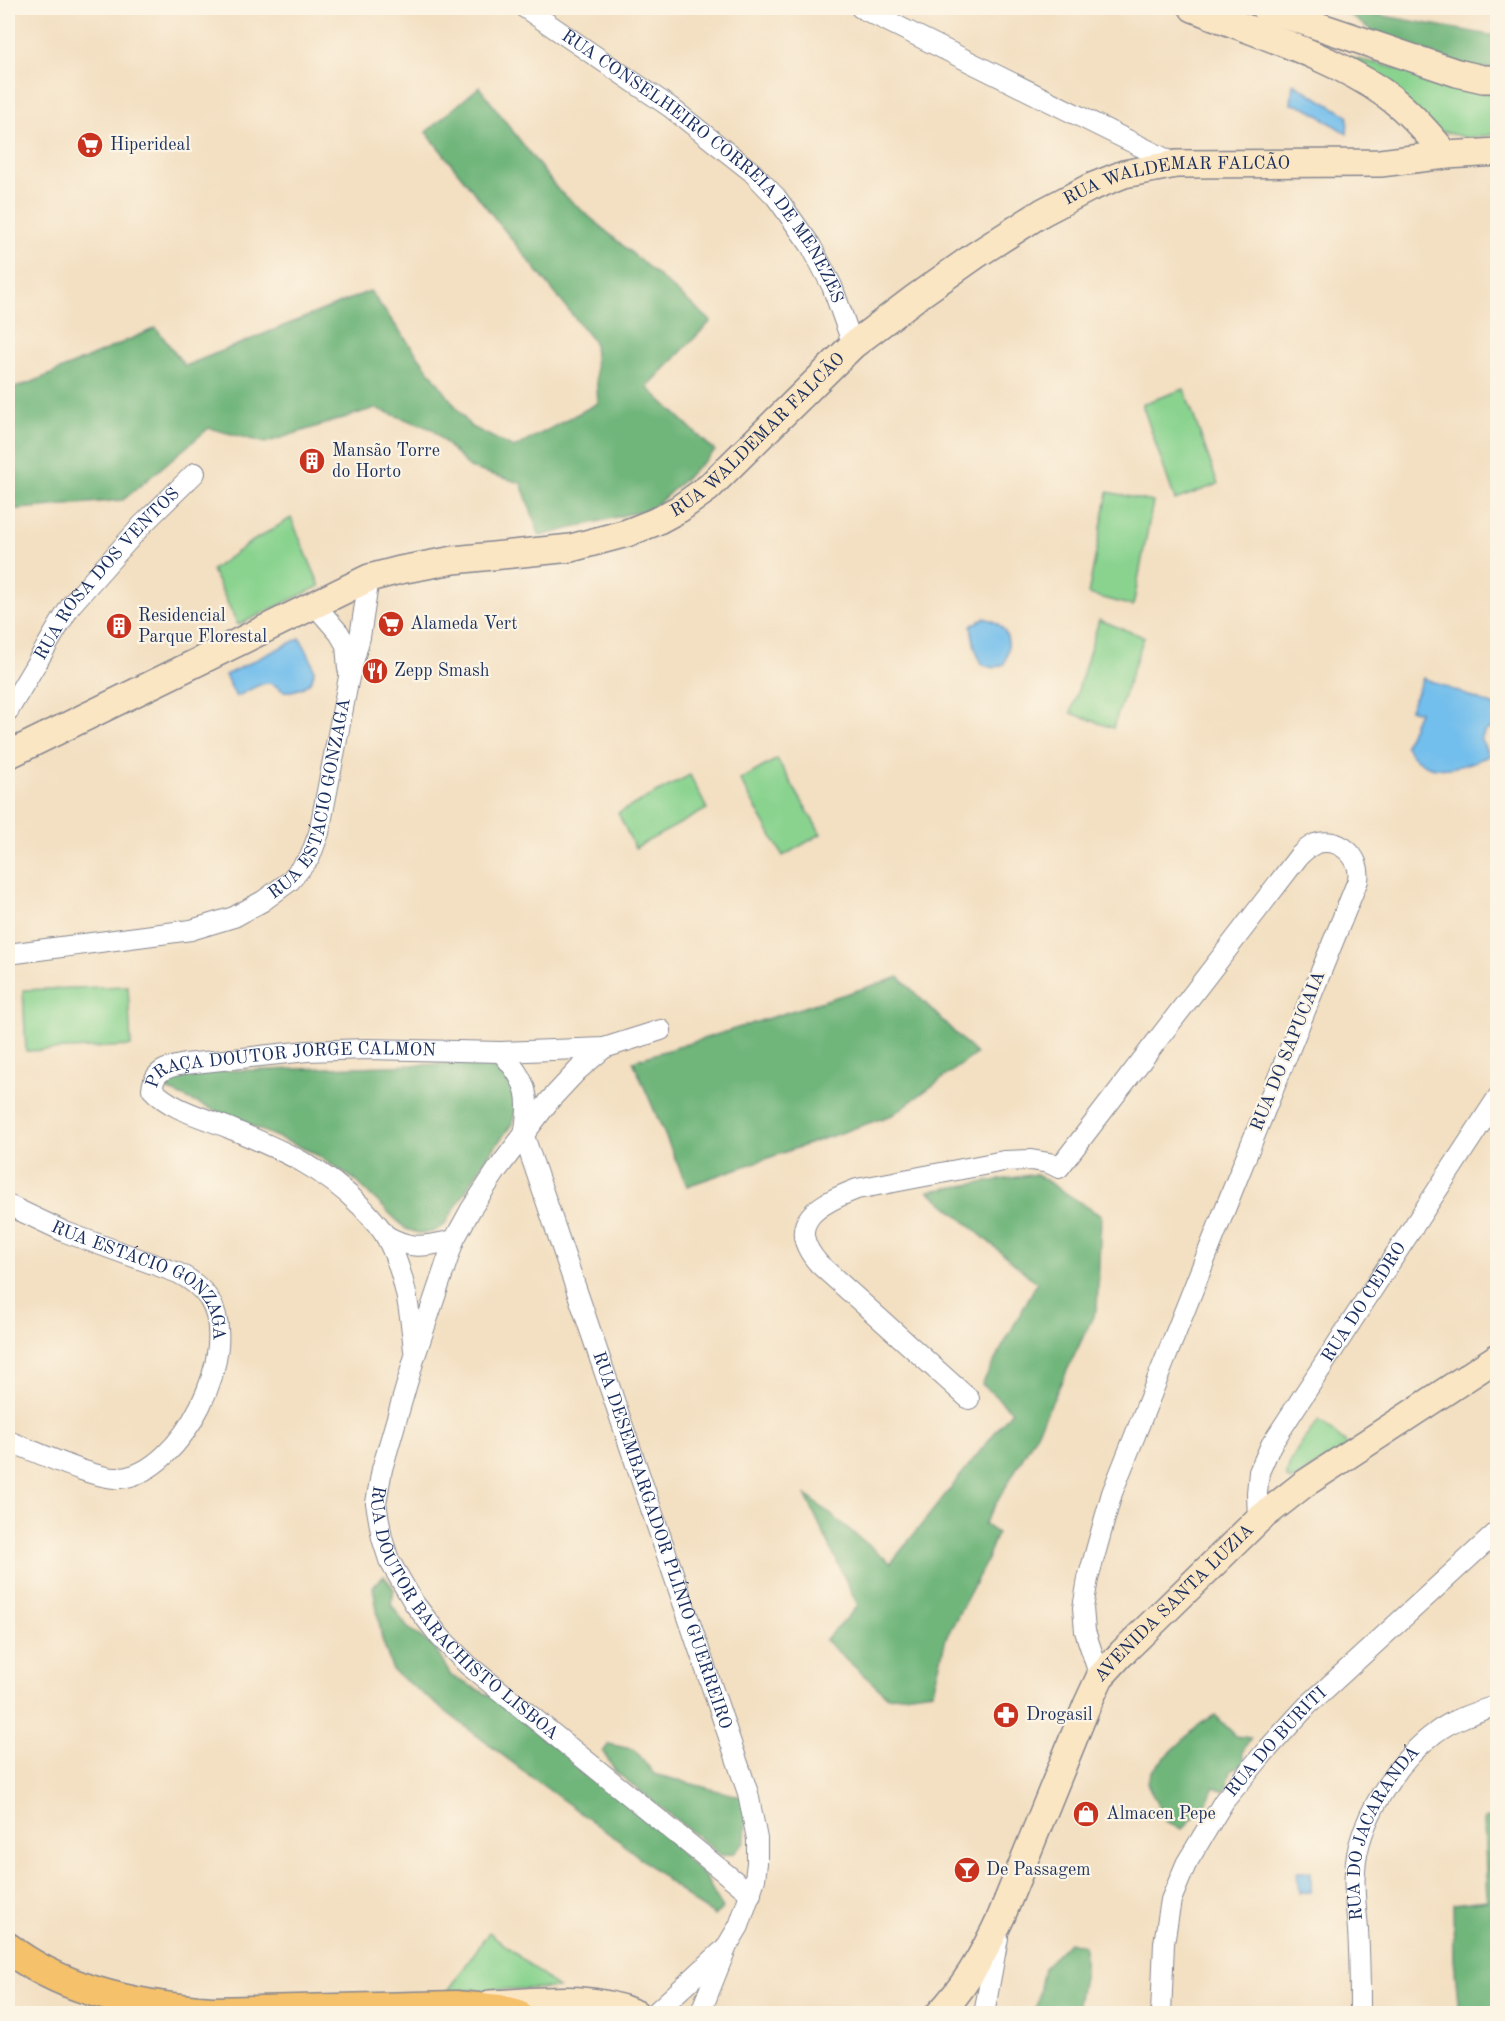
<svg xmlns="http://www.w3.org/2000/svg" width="1505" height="2021" viewBox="0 0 1505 2021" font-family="'Old Standard TT',serif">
  <rect width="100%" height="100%" fill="#fcf5e5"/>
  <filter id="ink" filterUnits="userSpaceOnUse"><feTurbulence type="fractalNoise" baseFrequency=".0167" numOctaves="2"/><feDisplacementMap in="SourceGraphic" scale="12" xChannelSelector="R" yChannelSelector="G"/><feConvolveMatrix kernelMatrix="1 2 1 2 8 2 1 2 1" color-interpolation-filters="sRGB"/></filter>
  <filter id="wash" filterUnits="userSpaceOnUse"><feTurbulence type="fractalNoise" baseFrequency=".008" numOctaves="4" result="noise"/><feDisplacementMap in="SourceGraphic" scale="24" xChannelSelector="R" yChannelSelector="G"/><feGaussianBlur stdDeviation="1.35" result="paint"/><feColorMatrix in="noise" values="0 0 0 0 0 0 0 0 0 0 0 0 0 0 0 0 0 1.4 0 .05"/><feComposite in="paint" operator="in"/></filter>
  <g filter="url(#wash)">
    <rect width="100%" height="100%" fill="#f3dfc1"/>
    <path fill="#8ad38f" stroke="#528176" stroke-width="1.5" d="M1331,54L1380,64L1485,93H1497V134L1468,138L1436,130Z
      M1184,389L1218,484L1175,500L1142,404Z
      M1108,492L1153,502L1133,606L1088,594Z
      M291,518L320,586L238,625L212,570L248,544Z
      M1099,620L1144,637L1113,728L1071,713Z
      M777,759L821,834L783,856L740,780Z
      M690,775L707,809L635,848L618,813Z
      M128,986L131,1046L26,1051L23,990Z
      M1319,1420L1349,1446L1291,1481L1287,1478C1286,1460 1308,1434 1319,1420Z
      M489,1932L558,1988L448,1991Z"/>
    <path fill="#6fb57a" stroke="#45726c" stroke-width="1.5" d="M1340,8L1495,36L1497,33V67L1477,69L1385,40Z
      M479,87L558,190L711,321L647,387L715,451L653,508L540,536L521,483L470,468L432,429L375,408L265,443L209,428L123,500L8,510V390L35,381L156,328L185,366L370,291L470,426L514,448L598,403L594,342L426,132Z
      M899,977L976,1054L892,1115L687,1186L633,1061Z
      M476,1063L495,1069L508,1080L515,1095L516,1110L512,1124L486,1159L445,1224L435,1231L422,1234L406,1229L354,1179L312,1152L169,1091L165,1085L169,1079L190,1071L268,1070Z
      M1036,1174L1101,1216L1097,1308L1037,1433L984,1524L997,1533L986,1562L946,1638L933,1691L888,1697L825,1640L858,1606L805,1494L891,1563L1012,1411L982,1384L1037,1283L929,1191Z
      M384,1576L394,1589L391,1604L407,1627L434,1647L451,1676L488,1695L585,1769L663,1834L705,1877L723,1909L714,1915L695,1903L623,1844L530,1776L393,1671L382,1639L373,1587Z
      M1215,1715L1236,1736L1251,1738L1242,1752L1245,1763L1232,1769L1225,1791L1214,1787L1205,1806L1182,1829L1165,1821L1147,1783L1153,1769L1200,1724Z
      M609,1744L635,1750L654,1774L742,1797L746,1820L745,1842L734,1853L722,1856L615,1771L603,1752Z
      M1497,1814V2013H1459L1454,1959L1453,1904L1487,1900L1484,1819Z
      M1069,1942L1084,1946V1973L1076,2013H1031L1037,2005L1044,1967Z"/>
    <path fill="#72beec" stroke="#4676a5" stroke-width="1.5" d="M1293,83L1348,116L1347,134L1306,107L1291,104Z
      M984,618C1008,624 1013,642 1004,664L994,668L983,665C975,653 973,640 971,626Z
      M300,638C308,654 325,676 303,687C297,690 290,692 284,691C278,689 274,682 267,683C257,684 245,693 236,697L225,675Z
      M1423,678L1497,707V726L1485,731L1481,739L1489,756C1459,768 1425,781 1405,745L1419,712L1410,709Z
      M1297,1872H1311V1892L1299,1893Z"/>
  </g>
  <g filter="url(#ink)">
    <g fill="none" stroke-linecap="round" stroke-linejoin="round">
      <defs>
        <g id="street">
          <path id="s1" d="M525,8L670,107L752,172L776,197L811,246L832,286L853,345"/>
          <path d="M861,8L1176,164"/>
          <path d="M314,604L339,633L346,645L348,669"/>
          <path id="s2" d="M8,711L71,605L142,525L195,473"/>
          <path id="s3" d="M8,954L191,930L234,917L263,901L290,881L310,857L319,833L349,677L360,637L369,578"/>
          <path id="s4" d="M604,1048L578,1070L550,1100L497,1170L471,1209L454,1240L415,1356L382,1469L376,1503L382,1538L389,1560L414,1603L440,1637L468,1665L751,1894"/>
          <path id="s5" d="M501,1052C528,1083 531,1095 524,1136L748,1793L757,1839V1863L755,1879L739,1926L727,1946L700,2014"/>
          <path id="s6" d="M8,1205L65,1232L178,1273C190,1279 201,1287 209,1299C242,1351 182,1473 120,1478C95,1480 33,1450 8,1441"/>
          <path d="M385,1235C412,1251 426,1246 454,1240"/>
          <path id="s7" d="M414,1350C410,1311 405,1271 385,1235C379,1225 370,1216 362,1207C321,1166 281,1150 229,1128C203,1117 171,1110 152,1089C154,1070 168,1067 185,1064L307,1051L367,1049L501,1052L604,1048L661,1030"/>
          <path d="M969,1399L819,1264C783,1223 818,1204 857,1189L1004,1161L1031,1160L1049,1163L1059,1168L1299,856C1304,851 1308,847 1315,844C1338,836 1362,856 1358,880L1233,1189L1112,1493L1088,1579L1083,1608L1085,1631L1100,1677"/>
          <path id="s8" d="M1258,1520L1257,1493L1259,1472L1271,1445L1498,1097"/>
          <path d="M654,2014L721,1952"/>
          <path d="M984,2014L998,1938"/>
          <path id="s9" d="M1161,2014L1164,1943L1171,1900L1186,1864L1224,1801L1264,1753L1307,1706L1498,1531"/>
          <path id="s10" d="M1360,2014C1360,1986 1360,1959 1358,1931C1357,1912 1353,1891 1355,1872C1357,1822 1396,1762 1435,1733C1453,1719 1477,1712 1498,1705"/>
        </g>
        <g id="secondary">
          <path d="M1193,8C1255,33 1333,56 1388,96C1410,112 1429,134 1446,155"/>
          <path d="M1265,8L1457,73L1483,79H1498"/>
          <path id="s11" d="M8,755L369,578L400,570L454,560L571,548L627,533L655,522L679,509L708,488L853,345L915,298L976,255L1043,212L1089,188L1124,174L1176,164L1380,163L1446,155L1498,152"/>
          <path d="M490,2004C539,2002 590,1993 636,2014"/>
          <path id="s12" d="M939,2014C966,1986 985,1952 1001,1917L1087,1705L1100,1677L1122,1653L1258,1520L1304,1484L1498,1357"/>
        </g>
        <path id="primary" d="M8,1948C64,1992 143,2007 212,2012L456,2006L500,2010L516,2014"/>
      </defs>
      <use href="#street" stroke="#878790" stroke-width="22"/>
      <use href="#secondary" stroke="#878790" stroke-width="30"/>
      <use href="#primary" stroke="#878790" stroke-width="33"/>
      <use href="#street" stroke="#fff" stroke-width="20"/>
      <use href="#secondary" stroke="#fbe6c4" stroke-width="27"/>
      <use href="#primary" stroke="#f5c16b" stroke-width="30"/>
    </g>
  </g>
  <defs>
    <symbol id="supermarket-disc" viewBox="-11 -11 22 22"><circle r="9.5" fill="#c8321e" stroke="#fcf5e5"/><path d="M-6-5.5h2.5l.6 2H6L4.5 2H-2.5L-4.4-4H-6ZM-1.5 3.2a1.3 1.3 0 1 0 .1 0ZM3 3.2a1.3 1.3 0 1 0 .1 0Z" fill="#fff"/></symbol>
    <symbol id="building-disc" viewBox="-11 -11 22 22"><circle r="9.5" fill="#c8321e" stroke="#fcf5e5"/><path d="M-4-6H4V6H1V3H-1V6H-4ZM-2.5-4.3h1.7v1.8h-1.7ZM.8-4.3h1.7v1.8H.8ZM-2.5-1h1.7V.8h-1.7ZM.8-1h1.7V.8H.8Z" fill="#fff"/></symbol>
    <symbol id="restaurant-disc" viewBox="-11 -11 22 22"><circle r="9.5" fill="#c8321e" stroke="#fcf5e5"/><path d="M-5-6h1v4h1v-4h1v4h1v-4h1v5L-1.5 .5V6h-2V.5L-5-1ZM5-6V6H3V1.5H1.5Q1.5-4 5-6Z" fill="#fff"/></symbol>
    <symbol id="pharmacy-disc" viewBox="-11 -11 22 22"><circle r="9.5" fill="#c8321e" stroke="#fcf5e5"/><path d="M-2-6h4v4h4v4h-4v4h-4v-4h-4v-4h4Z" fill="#fff"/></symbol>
    <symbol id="shop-disc" viewBox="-11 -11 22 22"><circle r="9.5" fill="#c8321e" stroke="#fcf5e5"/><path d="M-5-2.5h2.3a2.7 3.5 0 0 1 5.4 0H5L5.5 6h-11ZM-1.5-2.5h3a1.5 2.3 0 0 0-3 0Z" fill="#fff"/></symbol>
    <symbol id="bar-disc" viewBox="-11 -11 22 22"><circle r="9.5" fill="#c8321e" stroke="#fcf5e5"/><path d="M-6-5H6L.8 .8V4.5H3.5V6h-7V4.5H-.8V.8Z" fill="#fff"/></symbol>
  </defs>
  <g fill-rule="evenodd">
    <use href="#supermarket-disc" x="75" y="130" width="30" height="30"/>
    <use href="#building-disc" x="297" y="446" width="30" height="30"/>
    <use href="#supermarket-disc" x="376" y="609" width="30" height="30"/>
    <use href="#building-disc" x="104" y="611" width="30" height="30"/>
    <use href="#restaurant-disc" x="360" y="656" width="30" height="30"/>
    <use href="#pharmacy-disc" x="991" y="1700" width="30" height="30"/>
    <use href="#shop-disc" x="1071" y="1799" width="30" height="30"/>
    <use href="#bar-disc" x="952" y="1855" width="30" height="30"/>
  </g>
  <g text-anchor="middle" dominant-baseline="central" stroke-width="4.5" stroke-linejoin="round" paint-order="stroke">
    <g font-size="18" fill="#1b2f5e" stroke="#fcf5e5" text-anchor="start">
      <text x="110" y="145">Hiperideal</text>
      <text x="332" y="451">Mansão Torre<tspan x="332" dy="21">do Horto</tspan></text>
      <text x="138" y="616">Residencial<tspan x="138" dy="21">Parque Florestal</tspan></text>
      <text x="410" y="624">Alameda Vert</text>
      <text x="394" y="671">Zepp Smash</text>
      <text x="1026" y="1715">Drogasil</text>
      <text x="1106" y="1814">Almacen Pepe</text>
      <text x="986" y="1870">De Passagem</text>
    </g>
    <g font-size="18" fill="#1b2f5e" stroke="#fcf5e5">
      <text stroke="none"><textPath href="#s1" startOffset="242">RUA CONSELHEIRO CORREIA DE MENEZES</textPath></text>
      <text stroke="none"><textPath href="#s11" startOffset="1334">RUA WALDEMAR FALCÃO</textPath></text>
      <text stroke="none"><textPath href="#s11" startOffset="830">RUA WALDEMAR FALCÃO</textPath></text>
      <text stroke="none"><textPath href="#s2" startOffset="170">RUA ROSA DOS VENTOS</textPath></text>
      <text stroke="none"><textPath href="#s3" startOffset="381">RUA ESTÁCIO GONZAGA</textPath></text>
      <text transform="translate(1288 1051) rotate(-68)">RUA DO SAPUCAIA</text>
      <text stroke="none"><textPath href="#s7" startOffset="548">PRAÇA DOUTOR JORGE CALMON</textPath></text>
      <text stroke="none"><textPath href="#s6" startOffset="158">RUA ESTÁCIO GONZAGA</textPath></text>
      <text stroke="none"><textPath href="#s8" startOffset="248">RUA DO CEDRO</textPath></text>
      <text stroke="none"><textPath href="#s5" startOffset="519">RUA DESEMBARGADOR PLÍNIO GUERREIRO</textPath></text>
      <text stroke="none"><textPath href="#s12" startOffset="480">AVENIDA SANTA LUZIA</textPath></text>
      <text stroke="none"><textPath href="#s4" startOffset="663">RUA DOUTOR BARACHISTO LISBOA</textPath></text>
      <text stroke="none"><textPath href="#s9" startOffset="306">RUA DO BURITI</textPath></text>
      <text stroke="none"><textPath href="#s10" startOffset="188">RUA DO JACARANDÁ</textPath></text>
    </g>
  </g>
  <rect width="1505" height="2021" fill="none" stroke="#fcf5e5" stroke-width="30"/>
</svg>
